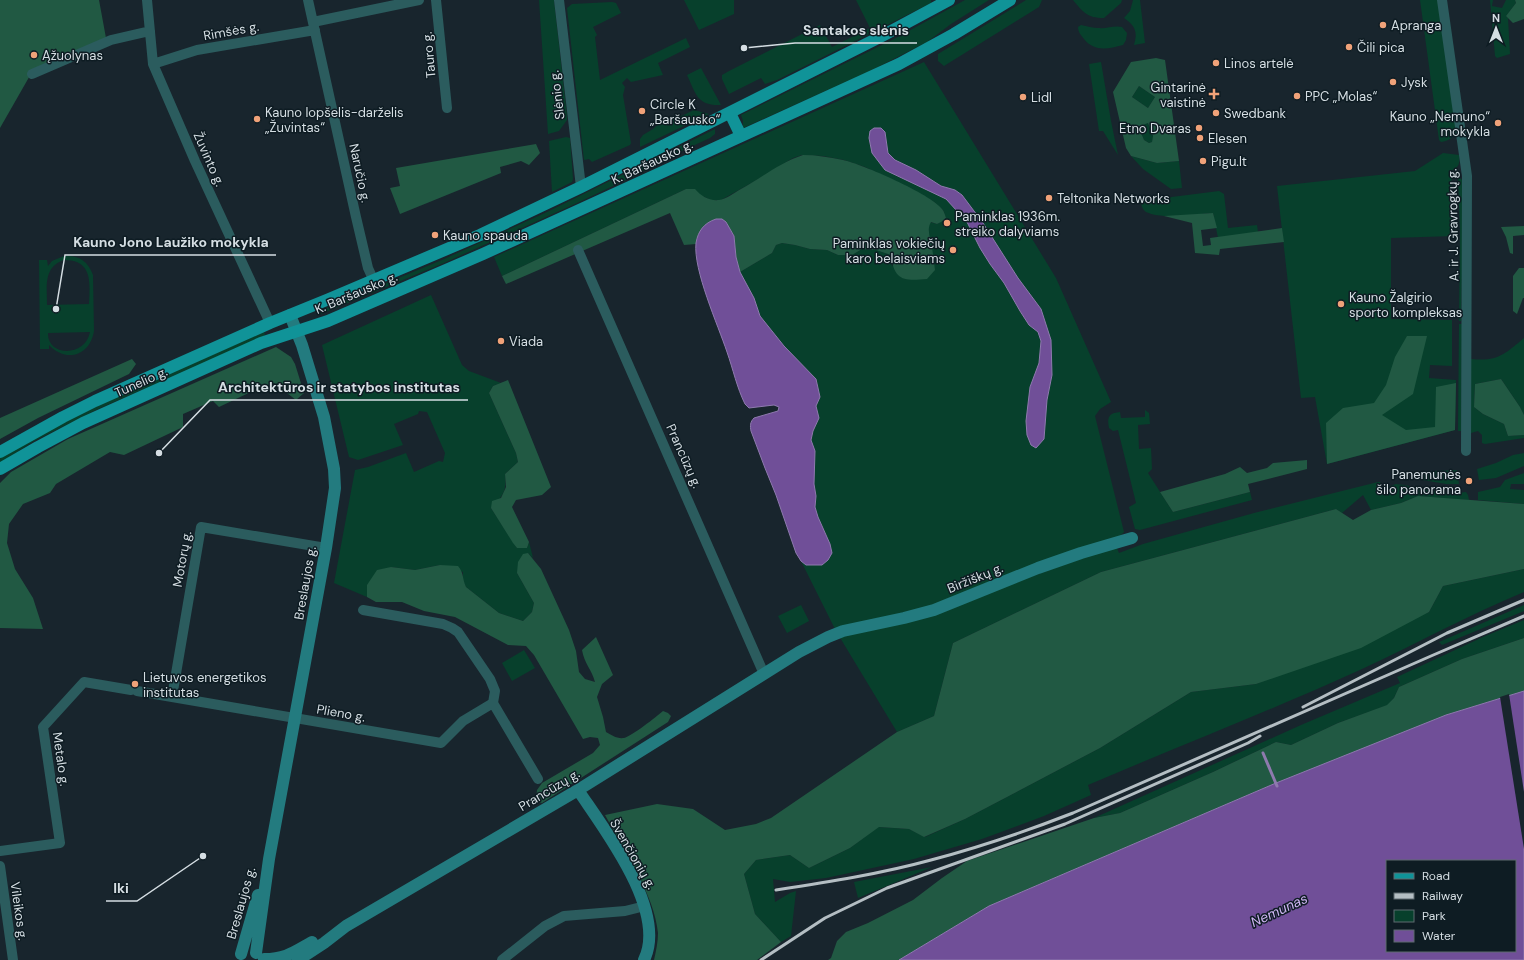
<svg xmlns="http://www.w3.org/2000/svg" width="1524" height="960" viewBox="0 0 1524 960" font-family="'DM Sans',sans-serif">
  <rect width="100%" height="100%" fill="#18252d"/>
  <path fill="#07402c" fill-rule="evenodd" d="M539,0H554L567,116V120L559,131L548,134Z
    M684,0H734V14L699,30Z
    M856,0H931V3L777,80L765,84L761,78L729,94L722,79V75L729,71L820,25L832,47L870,28Z
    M965,0H989L951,24L927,42L872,70L743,128V121L741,115L896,38Z
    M1026,0H1042L1039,7L944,66L938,61V54Z
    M1073,0H1122L1121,3L1104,18C1087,18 1083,12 1073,0Z
    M1133,0H1140L1145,43L1134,45C1138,31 1135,26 1124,18L1130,11Z
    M1420,0H1438L1457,131C1453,137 1449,141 1441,142L1439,140Z
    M1490,0H1493L1492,6L1502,8L1506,0H1515L1516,3L1506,16L1508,18L1510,54L1497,58L1495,56Z
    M612,2L616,3L621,13L593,27L597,35L595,37L600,80L686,38L690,47L658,63L663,75L631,82L627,78L622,83L625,87L623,95L631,143L630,145L592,162L589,159L584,160L567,8L572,4Z
    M1081,25C1087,26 1093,28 1098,28C1107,29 1114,25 1122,27L1127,33L1126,40L1123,45C1108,49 1094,52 1084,39C1081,35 1078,32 1078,27Z
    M924,62L1056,278L1111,402L1100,409L1095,416L1124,532L1120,536L939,604L835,629L801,561L806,565L830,544L818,517L815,507L816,496L814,484L815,451L811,440L813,431L816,425L818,412L816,406L820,397L816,379L784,346L760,316L740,272L772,253L776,245L782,243L795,245L810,249L827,250L838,255H852L862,249L876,250L891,255L892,266L932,246C929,238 927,230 930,222L937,224L946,218L943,210L934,202L903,185L865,167L844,160L823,156L802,155L793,158L755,181L721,200H711L686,189L502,276L494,257ZM874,128L885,132L888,153L895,160L916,170L941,186L955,190L962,195L983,223L1018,278L1041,309L1052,375L1047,400L1026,430L1030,387L1039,363L1041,341L1038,332L1029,325L1020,311L1004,283L990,264L980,248L967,222L946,199L912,182L896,176Z
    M1101,62L1111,121L1118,155L1103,131H1099L1089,64Z
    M701,68L721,105C697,106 696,94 687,75Z
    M1139,86L1155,97L1148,108L1132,97Z
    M694,110L709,114L640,147V139L643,135L653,129L661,122L675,119Z
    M1148,123L1153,137L1152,142L1149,143L1144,140L1140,130L1143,125Z
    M715,129V134L710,138L673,155L632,177L575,204L444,263L321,314L319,311L442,260L547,212Z
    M566,137L570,138L573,179L572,182L552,192L549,141Z
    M1443,153L1459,155C1460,164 1459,167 1451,171L1454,236L1391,238V319L1452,320V366L1430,365L1429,378L1456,380L1455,430L1327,464L1315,397L1301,398L1277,186L1415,171Z
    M1131,156L1157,163L1179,161L1182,188L1171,189L1143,169Z
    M1458,178H1460L1462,180L1463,226L1461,321H1459L1460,230Z
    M1219,191L1224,194L1228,228L1257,225L1258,232L1218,238L1213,213C1195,214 1163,220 1146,212C1143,210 1142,207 1141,204L1144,201L1148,200Z
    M64,256C79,255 88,261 93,275L94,331C90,356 66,363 49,345V349H40L39,260H47L48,266L52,261ZM64,260C93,260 90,283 89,304L47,305C47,287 43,267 64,260ZM90,332C85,358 47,356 48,333Z
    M431,295L462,365L469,371L501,383L493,386L489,393L516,453L518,462L505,474C507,491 503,496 491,508L517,548H527L529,542L533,558L528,553L517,573L534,603L532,612L523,621L499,613L466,587L463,581V572L440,565L415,570L391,567L367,585V597L334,583L355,470L368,467L406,453L414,472L439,461L443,462L445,453L427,412L419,411L418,414L394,424L403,445L358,460L349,457L322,345Z
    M1459,324H1462L1461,431H1458Z
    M264,332L265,334L264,336L98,409L34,441L0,463V458C84,408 175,372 264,332Z
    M1524,338V415L1520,407L1501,379L1475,384L1474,407L1483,414L1504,424L1508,436L1524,435V438L1485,444L1482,443V435L1478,431L1471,433V359C1497,362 1505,354 1524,338Z
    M1145,410L1149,413L1150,424L1138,425L1139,449L1151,448L1152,469L1148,473L1173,512L1250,492L1252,500L1140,530L1135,529L1129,507L1136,503L1118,430L1113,431L1109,428C1107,418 1108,413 1120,412L1121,418L1145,417Z
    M1524,453V466L1496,478L1479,480L1477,469L1496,463L1513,455Z
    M1457,470L1459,484H1446L1411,478L1412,476L1435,471Z
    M1524,473V484H1511L1510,489L1524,490V504L1478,500V492L1500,487L1505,480Z
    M1378,482H1380L1383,489L1396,484L1404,485L1449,494L1466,492L1468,495L1469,500L1418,496L1401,503L1371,510L1363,495L1342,513L1336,509L1101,572L953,643L934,716L897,732L839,636L1019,581L1116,546L1119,553L1143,544L1254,513Z
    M1524,569V592C1468,615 1416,644 1362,669C1272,710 1179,746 1088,785L1091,795L1044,816L982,839L914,859L826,878L790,882L773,879L775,902L790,893L796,891L791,936L781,942L755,914L744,874L756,860L790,855L809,868L850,848L878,827L909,829L925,837L965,819L1100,748L1191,692L1256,684L1429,612L1443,586Z
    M801,605L809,621L787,633L778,616Z
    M1524,605V611L1442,645L1439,642Z
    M1524,620V638L1462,659L1399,687L1394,698L1388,705L1338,723L1291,745L1276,742L1213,772L1120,813L1094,818L1301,725L1400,683L1397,677L1483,637Z
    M524,650L535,668L512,681L502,663Z
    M932,867L858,898L854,882Z"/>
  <path fill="#215943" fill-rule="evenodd" d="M0,0H99L106,38L32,72L0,128Z
    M1515,0H1524V19L1513,23L1506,16L1516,3Z
    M1156,58L1165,60L1179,161L1157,163L1131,156L1126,148L1113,92L1131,62ZM1139,86L1155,97L1148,108L1132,97ZM1148,123L1153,136L1152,142L1149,143L1144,140L1140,130L1143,125Z
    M536,144L540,153L529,165L521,161L500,167L501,173L400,214L390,188L400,186L396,168Z
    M803,155C816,155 829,157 843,160C862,164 931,194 942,209C944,211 945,215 946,218L941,222L937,224L931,222C926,230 931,239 932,247C933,255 934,262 935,270L927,279C904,281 894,281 891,255L876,250L862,249L852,255H838L827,250L810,249L795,245L782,243L776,245L772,253L740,272L736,257L734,235L722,219L697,238L696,244L684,245L670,213L506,284L502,276L686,189H695C701,196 709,201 719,200C726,199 734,193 741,189C761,178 781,162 803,155Z
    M1213,213L1217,228L1201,230L1203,246L1211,245L1210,238L1282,228L1284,242L1220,249L1219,255L1195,253L1192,223L1164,216Z
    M1524,226V235L1513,236V254L1510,253L1506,237L1501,227Z
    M1519,268H1524V298H1523L1517,314L1513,311V276Z
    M1407,336H1427L1413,394L1382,415L1406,430L1435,427L1436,387L1456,383L1455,430L1327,464L1326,423L1343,408L1374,403L1386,385L1395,357Z
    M276,347L291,357L295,364L304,393L296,400L274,383L257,389L219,407L213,401L183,414V427L124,455L110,452L56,484L50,493L23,504L9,524L7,543L15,569L33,598L43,629L0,628V483L11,472L68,439Z
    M132,359L136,364L129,374L38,418L0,439V418Z
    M1501,379L1520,407L1524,415V435L1508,436L1504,424L1483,414L1474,407L1475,384Z
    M508,380L551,487L542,495L516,500L512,507L529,542L527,548H517L513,543L491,508L492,501L501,498L506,487L505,474L518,462L516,453L489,393L493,386Z
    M1307,460V469L1248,484L1250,492L1173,512L1160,492L1225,474L1240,467L1247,473L1267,468L1273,463Z
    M1418,496L1524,504V569L1443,586L1429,612L1361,648L1256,684L1191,692L1100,748L965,819L924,837L909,829L879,827L850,848L809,868L790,855L756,860L744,874L755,914L781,942L757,960H654C656,951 658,942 658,933C655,896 623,848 605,815L657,804L693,809L725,830L756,824L771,818L897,732L934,716L953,643L1101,572L1336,509L1353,520L1371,510L1401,503Z
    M528,553L541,569L569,630L576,651L579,672L585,679L595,682C592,670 584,663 582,650L596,637L613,675L602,684L597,697L603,717L606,732C611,735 617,739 624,738C632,736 656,717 663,711L668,713L671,716L668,722L542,803L536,801L537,790L542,783L593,753L600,745L598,738L590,737L583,739L534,655L526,646L508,645L455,617L424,611L402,602H376L367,597V585L377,570L391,567L415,570L440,565L458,566C464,573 462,578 466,587L499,613L523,621L532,612L534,603L517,573L518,562L523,554Z
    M1524,638V691L1446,715L1276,783L989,906L899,960H828L831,958L837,941L846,932L868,923L913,900L942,878L967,861L1094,818L1120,813L1213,772L1276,742L1291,745L1338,723L1387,705L1394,698L1399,687L1462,659Z"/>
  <path fill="#704f98" stroke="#8e7aae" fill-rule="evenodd" d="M874,128H881L885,132L888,153L895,160L916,170L941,186L955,190L962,195L983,223L1018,278L1041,309L1051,340L1052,375L1047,400L1044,439L1036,448L1031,445L1027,435L1026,421L1030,387L1039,363L1041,341L1038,332L1029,325L1020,311L1004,283L990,264L980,248L967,222L946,199L885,170L872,153L869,138L870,131Z
    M716,219H722L726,222L734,236L736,257L740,272L754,298L760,316L784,346L816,379L820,397L816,406L819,418L813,431L811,440L815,451L814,484L816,496L815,507L818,517L830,544L832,553L828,560L822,565H806L801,561L796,553L776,495L765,468L751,431C750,426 750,422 754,418L778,411L779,407L774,405L749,408L745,404C737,388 733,369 727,352C718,325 693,270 696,243C698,231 704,223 716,219Z
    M1524,691V960H899L989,906L1276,783L1446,715ZM1387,861H1515V951H1387Z"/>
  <path fill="#18252d" d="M1509,694L1524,792V849L1500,697Z"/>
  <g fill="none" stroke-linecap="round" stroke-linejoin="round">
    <path stroke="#8e7aae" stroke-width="3" d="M1263,753L1277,786"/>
    <path stroke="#2b5c5e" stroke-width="10" d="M147,0L153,64L195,161L270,323
      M308,0L356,217L368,268L374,281
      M436,0L447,108
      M559,0L581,187
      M1442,0L1467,176L1466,451
      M313,22L419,0
      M153,64L197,50L315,30
      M32,74L111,40L150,31
      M578,250L764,674
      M137,691L441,743L463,721L493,703L495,691L490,679L458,632L452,628L443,624L363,610
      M172,697L201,527L326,548
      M493,703L538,779
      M0,851L60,843L43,727L84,682L131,690
      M0,866L13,960
      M502,960L545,926L564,916L625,911L645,906"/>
    <path stroke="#237b7f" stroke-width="12" d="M578,790C604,829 668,911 644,960
      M256,953L269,859L326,548L335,488L334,469L324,417L302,345L290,315
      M241,954L258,895
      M264,959C286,959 294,952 312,942
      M298,960L324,943L346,926L578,790L799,652L828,637L843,631L904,618L934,610L1038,568L1081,553L1132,538"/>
    <path stroke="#109398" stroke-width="12" d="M730,113L741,136
      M0,452L63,417L95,401L270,323L329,299L480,235L581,187L882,36L949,0
      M0,469L38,447L83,423L261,343L328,321L483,254L899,64L954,34L1010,0"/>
    <path stroke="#b4bec3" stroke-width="3" d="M1303,707L1447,633L1524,600
      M776,890C828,882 880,874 931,860C980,847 1027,831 1073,813L1431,656L1524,616
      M761,960L825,918L887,888L1065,824L1248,743L1260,736"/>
  </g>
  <g fill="#f0a279" stroke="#0e1c23" stroke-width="1.5">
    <circle cx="1383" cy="25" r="4"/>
    <circle cx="1349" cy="47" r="4"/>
    <circle cx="34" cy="55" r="4"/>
    <circle cx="1216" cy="63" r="4"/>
    <circle cx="1393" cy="82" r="4"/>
    <path d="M1212 88h4v4h4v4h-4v4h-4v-4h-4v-4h4z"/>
    <circle cx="1297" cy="96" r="4"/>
    <circle cx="1023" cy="97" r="4"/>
    <circle cx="642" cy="111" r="4"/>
    <circle cx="1216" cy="113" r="4"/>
    <circle cx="257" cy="119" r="4"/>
    <circle cx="1498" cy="123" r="4"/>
    <circle cx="1199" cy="128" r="4"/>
    <circle cx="1200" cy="138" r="4"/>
    <circle cx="1203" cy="161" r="4"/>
    <circle cx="1049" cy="198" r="4"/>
    <circle cx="947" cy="223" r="4"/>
    <circle cx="435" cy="235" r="4"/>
    <circle cx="953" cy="250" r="4"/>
    <circle cx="1341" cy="304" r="4"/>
    <circle cx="501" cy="341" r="4"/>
    <circle cx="1469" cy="481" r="4"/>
    <circle cx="135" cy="684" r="4"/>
  </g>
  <g text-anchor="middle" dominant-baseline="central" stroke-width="3" stroke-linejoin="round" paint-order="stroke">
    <g font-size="13" fill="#d5dee3" stroke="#0e1c23" text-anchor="start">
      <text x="1391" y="25">Apranga</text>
      <text x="1357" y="47">Čili pica</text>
      <text x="42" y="55">Ąžuolynas</text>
      <text x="1224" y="63">Linos artelė</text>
      <text x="1401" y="82">Jysk</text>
      <text x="1206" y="87" text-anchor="end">Gintarinė<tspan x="1206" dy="15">vaistinė</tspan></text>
      <text x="1305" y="96">PPC „Molas“</text>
      <text x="1031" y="97">Lidl</text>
      <text x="650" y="104">Circle K<tspan x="650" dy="15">„Baršausko“</tspan></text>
      <text x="265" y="112">Kauno lopšelis-darželis<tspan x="265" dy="15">„Žuvintas“</tspan></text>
      <text x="1224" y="113">Swedbank</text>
      <text x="1490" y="116" text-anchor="end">Kauno „Nemuno“<tspan x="1490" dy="15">mokykla</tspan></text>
      <text x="1191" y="128" text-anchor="end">Etno Dvaras</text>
      <text x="1208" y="138">Elesen</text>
      <text x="1211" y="161">Pigu.lt</text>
      <text x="1057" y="198">Teltonika Networks</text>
      <text x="955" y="216">Paminklas 1936m.<tspan x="955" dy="15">streiko dalyviams</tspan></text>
      <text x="443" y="235">Kauno spauda</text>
      <text x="945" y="243" text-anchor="end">Paminklas vokiečių<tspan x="945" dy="15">karo belaisviams</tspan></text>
      <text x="1349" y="297">Kauno Žalgirio<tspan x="1349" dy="15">sporto kompleksas</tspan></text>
      <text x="509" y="341">Viada</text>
      <text x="1461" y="474" text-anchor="end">Panemunės<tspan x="1461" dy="15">šilo panorama</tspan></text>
      <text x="143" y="677">Lietuvos energetikos<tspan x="143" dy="15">institutas</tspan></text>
    </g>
    <g font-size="13" fill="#d5dee3" stroke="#0e1c23">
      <text transform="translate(231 31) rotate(-10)">Rimšės g.</text>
      <text transform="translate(429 55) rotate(-95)">Tauro g.</text>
      <text transform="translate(557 95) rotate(-97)">Slėnio g.</text>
      <text transform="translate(209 159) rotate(66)">Žuvinto g.</text>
      <text transform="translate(652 162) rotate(-25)">K. Baršausko g.</text>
      <text transform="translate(360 173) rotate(78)">Naručio g.</text>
      <text transform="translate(1453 225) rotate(-91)">A. ir J. Gravrogkų g.</text>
      <text transform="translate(356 293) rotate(-23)">K. Baršausko g.</text>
      <text transform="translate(141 382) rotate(-24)">Tunelio g.</text>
      <text transform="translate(684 456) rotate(66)">Prancūzų g.</text>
      <text transform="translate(182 559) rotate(-80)">Motorų g.</text>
      <text transform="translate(975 578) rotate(-22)">Biržiškų g.</text>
      <text transform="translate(305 583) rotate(-80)">Breslaujos g.</text>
      <text transform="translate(341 713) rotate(10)">Plieno g.</text>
      <text transform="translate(61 759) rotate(82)">Metalo g.</text>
      <text transform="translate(549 790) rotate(-31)">Prancūzų g.</text>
      <text transform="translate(633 854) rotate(60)">Švenčionių g.</text>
      <text transform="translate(241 903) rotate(-74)">Breslaujos g.</text>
      <text transform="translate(19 911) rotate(82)">Vileikos g.</text>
    </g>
    <g font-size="14" font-style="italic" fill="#cfb5f2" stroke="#0e1c23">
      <text transform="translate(1279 910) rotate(-25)">Nemunas</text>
    </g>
  </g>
  <path fill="none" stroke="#d5dee3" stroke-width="1.5" d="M744 48L795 43H917M56 309L65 255H276M159 453L210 400H468M203 856L137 901H106"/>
  <g fill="#d5dee3" stroke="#0e1c23" stroke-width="1.5">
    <circle cx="744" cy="48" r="4"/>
    <circle cx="56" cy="309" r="4"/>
    <circle cx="159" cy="453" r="4"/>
    <circle cx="203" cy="856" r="4"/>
  </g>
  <g font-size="14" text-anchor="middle" font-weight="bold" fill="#d5dee3" stroke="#0e1c23" stroke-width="3" stroke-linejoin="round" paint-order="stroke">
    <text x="856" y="35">Santakos slėnis</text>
    <text x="171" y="247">Kauno Jono Laužiko mokykla</text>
    <text x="339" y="392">Architektūros ir statybos institutas</text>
    <text x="121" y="893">Iki</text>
  </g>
  <rect x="1386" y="860" width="130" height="92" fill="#0e1c23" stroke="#5e6a70"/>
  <rect x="1394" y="873" width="20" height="6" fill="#109398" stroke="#5e6a70"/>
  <text x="1422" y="880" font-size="12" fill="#d5dee3">Road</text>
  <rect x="1394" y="893" width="20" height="6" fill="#b4bec3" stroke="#5e6a70"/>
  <text x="1422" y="900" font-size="12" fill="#d5dee3">Railway</text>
  <rect x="1394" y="910" width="20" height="12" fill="#07402c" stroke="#5e6a70"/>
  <text x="1422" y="920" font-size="12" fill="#d5dee3">Park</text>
  <rect x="1394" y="930" width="20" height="12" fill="#704f98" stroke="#5e6a70"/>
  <text x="1422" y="940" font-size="12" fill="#d5dee3">Water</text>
  <g transform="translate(1496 28)" stroke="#0e1c23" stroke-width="3" paint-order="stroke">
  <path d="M0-3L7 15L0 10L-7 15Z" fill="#d5dee3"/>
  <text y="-6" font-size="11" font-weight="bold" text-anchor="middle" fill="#d5dee3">N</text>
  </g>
</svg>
